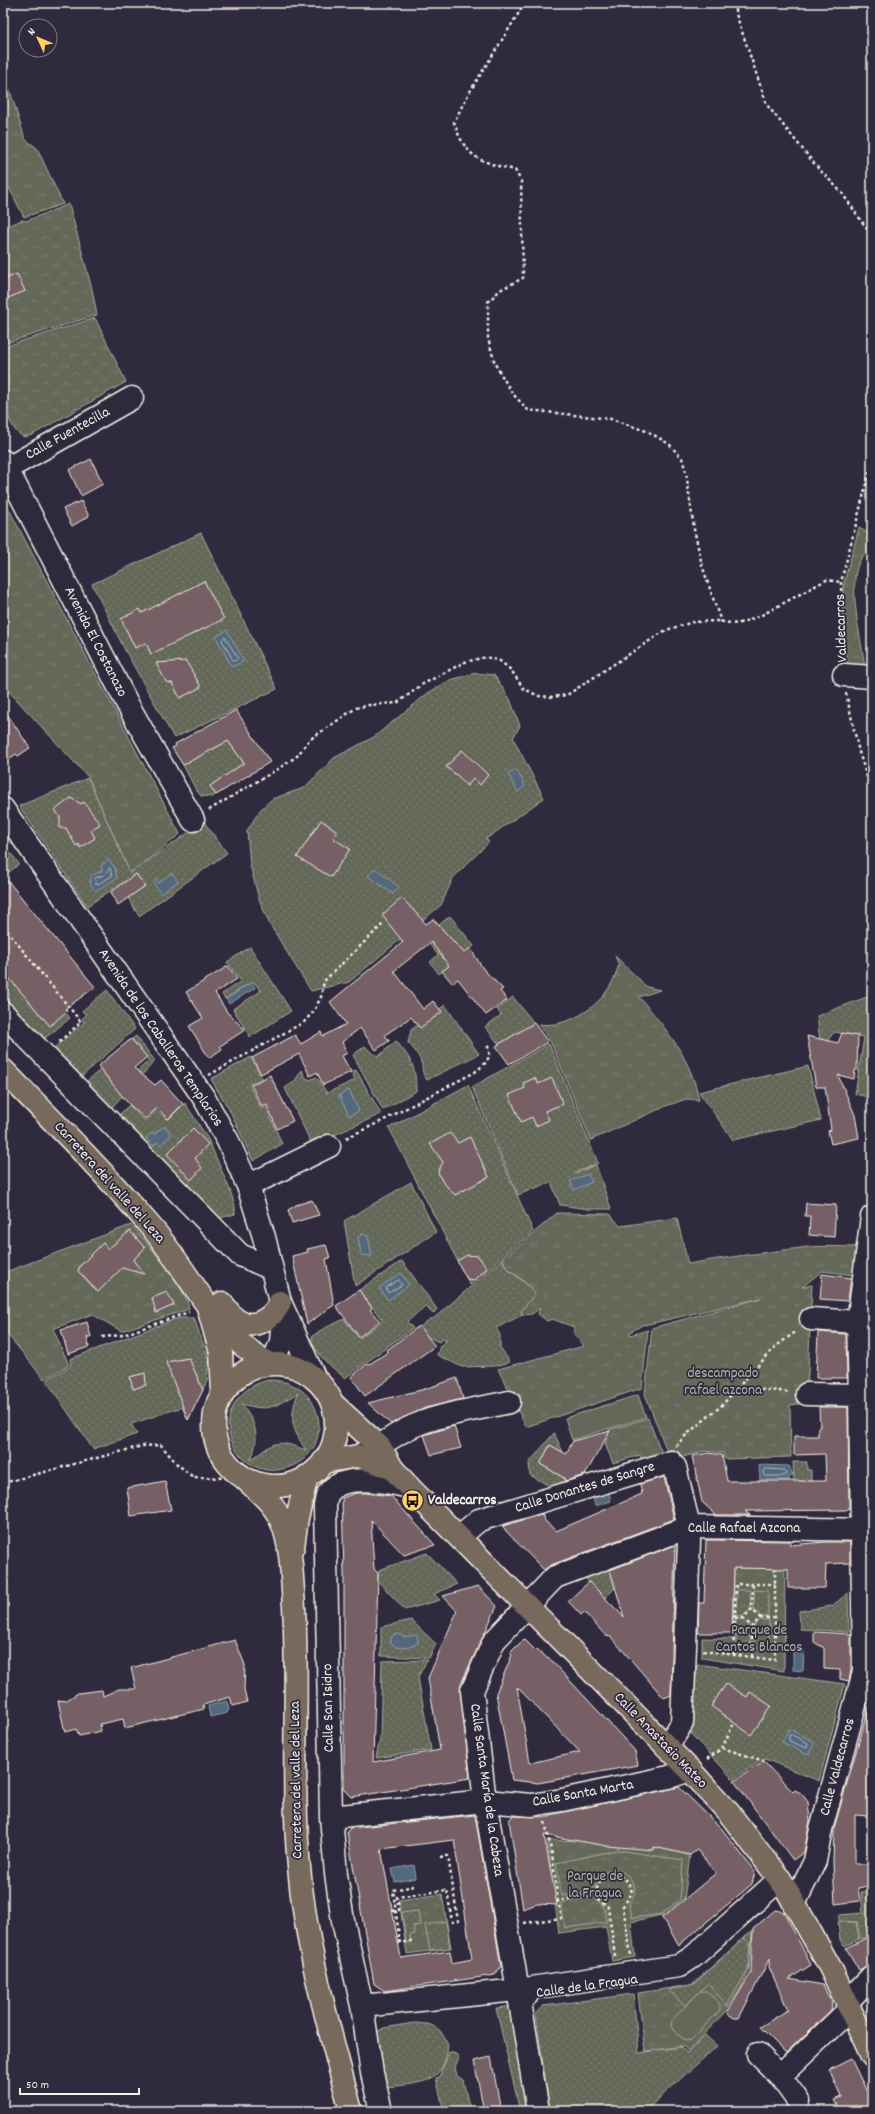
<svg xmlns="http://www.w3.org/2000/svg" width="875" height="2114" viewBox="0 0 875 2114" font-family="Dekko,sans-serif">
  <defs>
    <pattern id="grass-tufts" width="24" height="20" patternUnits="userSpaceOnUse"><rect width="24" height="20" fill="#646759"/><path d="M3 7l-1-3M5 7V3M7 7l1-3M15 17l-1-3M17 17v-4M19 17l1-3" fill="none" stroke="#7b7d71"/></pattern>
    <pattern id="forest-crowns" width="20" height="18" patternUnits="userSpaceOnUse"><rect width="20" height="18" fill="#646759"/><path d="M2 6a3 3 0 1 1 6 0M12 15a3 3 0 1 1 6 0" fill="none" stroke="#7b7d71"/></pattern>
    <pattern id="garden-dots" width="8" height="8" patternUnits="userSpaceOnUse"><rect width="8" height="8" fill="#646759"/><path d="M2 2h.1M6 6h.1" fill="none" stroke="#7b7d71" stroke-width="1.8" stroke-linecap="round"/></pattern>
  </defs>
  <rect width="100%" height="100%" fill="#2f2a3d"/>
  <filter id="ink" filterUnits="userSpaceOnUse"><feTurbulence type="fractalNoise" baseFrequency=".025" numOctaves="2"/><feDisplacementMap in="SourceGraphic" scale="8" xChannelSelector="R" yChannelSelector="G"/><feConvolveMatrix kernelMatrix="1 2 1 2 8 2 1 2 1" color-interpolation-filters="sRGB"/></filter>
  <g filter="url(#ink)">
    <path fill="url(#grass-tufts)" stroke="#acaca0" d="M3,68L25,139L37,148L63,204L24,217L3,176Z
      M3,498L180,834L130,874L88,777L3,685Z
      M859,528L872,535V551C869,552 864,554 862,557C845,580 862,640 865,668L848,666L843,634V586Z
      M615,956L647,987L660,990L639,997C666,1028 692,1060 699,1100L686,1099L666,1106L591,1140L551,1043L539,1024C566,1028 597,1009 610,986C614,980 616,972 619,965Z
      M557,1213L610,1214L620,1226L677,1218L688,1264C725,1257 762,1253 800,1248C819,1245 839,1247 858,1247L853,1275L822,1271L802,1287L812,1285L807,1394L806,1403L790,1405L791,1457L725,1459L723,1453L705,1451L679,1458L668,1454L645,1394L652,1328L761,1298L644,1325V1324L630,1332V1335L648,1330L642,1388L526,1427L498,1369L584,1346L574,1334V1327L552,1319L547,1321L538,1314L540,1308L532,1314L522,1315L521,1311L532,1288L506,1267L503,1259Z
      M131,1225C145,1240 189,1291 189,1309L121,1331L92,1314L53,1329L69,1365L44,1379L3,1329V1273Z
      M734,1568L785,1569L784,1671L702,1658V1638L733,1639Z
      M547,1840L582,1841L654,1850V1847L690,1855L684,1900L662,1918L661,1915L631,1922L635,1957L612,1961L606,1927L559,1933Z
      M442,1894L451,1948L407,1954L399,1900Z
      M752,1931L749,1971L741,1988L726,2011L688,2051L683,2046L645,2051L638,1993L691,1985Z"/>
    <path fill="url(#forest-crowns)" stroke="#acaca0" d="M69,204L92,289L97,315L3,344V228L22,220L26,221Z
      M95,318L126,382L32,435L24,437C0,426 3,373 3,347Z
      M648,1418L665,1461L644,1467L640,1455L613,1463L605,1444L609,1430Z
      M737,1590H750L751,1609L743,1616H736Z
      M736,1619L744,1620L750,1626V1646L736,1645Z
      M760,1620H769V1648L754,1647V1626Z
      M617,1850L683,1860L680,1900L662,1914L632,1918L629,1902C645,1888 623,1862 606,1872C598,1877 597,1886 591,1892L562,1896L556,1863Z
      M594,1896L605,1909L607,1922L565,1928L561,1903Z"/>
    <path fill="url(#garden-dots)" stroke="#acaca0" fill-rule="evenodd" d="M201,533L277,689L174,738L126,652L92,584Z
      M476,673L494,675L510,699L520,726L513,738L544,798L486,839L489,842L453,878L441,905L349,982L311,991L269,923L259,899L250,865L247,831L260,810L272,799L304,788L334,758L374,737L428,693L450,680Z
      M228,741L244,763L221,779L227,788L212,797L201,796L196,790L183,765Z
      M88,778L130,873L204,822L227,853L139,916L128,898L145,886L136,874L87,906L19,806Z
      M3,843L19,864L3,877Z
      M450,916L474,946L439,974L430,962L438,955L429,944L445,932L439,925Z
      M250,947L291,1011L250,1037L233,1009L261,991L253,981L225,999L222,994L241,981L227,962Z
      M16,955L70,1018L44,1039L3,997V966Z
      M107,990L135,1029L81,1077L53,1049L84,1022L82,1019L86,1015L82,1011Z
      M872,995V1098L855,1094L864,1037L834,1032L821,1049L817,1016Z
      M513,997L534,1023L499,1044L485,1027L501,1015L497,1009Z
      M445,1005L479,1054L427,1080C420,1070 424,1071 421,1062C419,1055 413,1048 408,1043L411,1030Z
      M136,1036L155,1061L111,1108L86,1082L100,1070L116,1088L149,1061L132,1039Z
      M396,1041C412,1060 416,1067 416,1091L383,1110L353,1055L365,1046L372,1053L379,1056Z
      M549,1044L598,1163L575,1173L596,1165L611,1209H588L560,1205L551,1182L518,1195L472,1087Z
      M251,1057L262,1078L249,1085L262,1109L266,1107L282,1144L253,1161L231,1113L211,1079Z
      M808,1066L821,1120L733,1140L699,1092Z
      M302,1070L305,1077L310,1080L316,1077L327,1093L355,1080L352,1072L356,1070L381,1114L312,1145L285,1088L294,1082Z
      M468,1085L533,1231L470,1285L389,1128Z
      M185,1103L208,1139L230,1190L235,1206V1214L220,1218L118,1116L129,1105L145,1121L156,1110L168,1120Z
      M411,1182L436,1232L355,1286L344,1221Z
      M503,1259C503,1272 530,1282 535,1294L521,1311L522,1315L496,1328L500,1335V1347L510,1362L495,1366L462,1367L437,1355L440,1346L447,1339L444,1338L439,1342L426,1336L420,1327L430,1319H433Z
      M402,1261L437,1309L433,1314L425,1306L407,1322L413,1328L345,1378C332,1367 315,1355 311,1338C321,1328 333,1325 344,1319L359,1338L383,1321L359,1290Z
      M178,1318H194L209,1360L207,1381L188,1420L182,1407L131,1424L137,1434L93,1449L46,1380L71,1366L70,1359Z
      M269,1380C330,1380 338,1462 277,1470C264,1472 250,1466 241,1456C215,1427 233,1387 269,1380ZM298,1393C289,1419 291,1427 306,1450C275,1439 276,1441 251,1460C260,1436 257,1424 241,1404C272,1412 272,1407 298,1393Z
      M554,1433L563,1452L550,1445L540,1464L564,1478L565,1483L553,1488L530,1475L529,1463Z
      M793,1462H807V1470H811V1481H794Z
      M427,1553L457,1584L434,1594L440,1600L405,1610L378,1581L379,1570Z
      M608,1562L615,1588L605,1598L583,1576Z
      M754,1590L768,1591V1617H761L754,1609Z
      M848,1593L849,1632L800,1629L799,1611L832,1606Z
      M411,1620L436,1644L429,1658L381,1656V1627Z
      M427,1660L418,1677L431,1750L376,1758L380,1739L382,1661Z
      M697,1664L845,1684L819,1781L765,1759L733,1779L691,1734Z
      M872,1890V1940L868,1936L860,1939L857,1922L839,1921V1915L863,1913L861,1892Z
      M418,1911L420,1925L413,1926L415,1934L410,1935L411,1942L406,1943L402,1913Z
      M446,1921L450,1948L430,1950L425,1925Z
      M838,1922H856L859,1939L845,1946L840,1940Z
      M744,1938L750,1943L748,1970L726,2007L724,2002L708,1983L685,2006L668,1990L694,1984Z
      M633,1994L639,2053L681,2047L687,2053L705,2035L717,2046L645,2111H550L536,2015L543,2006Z
      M515,2006L534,2111H520L496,2008Z
      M413,2023C435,2024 439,2025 448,2045C444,2085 422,2082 389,2087L378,2063L375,2033L384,2028Z
      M449,2052L456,2054L459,2057L455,2067L457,2076L463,2080L470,2111H444L436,2078L439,2077Z"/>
    <path fill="#646759" stroke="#acaca0" d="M638,1395L646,1417L572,1440L565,1418Z
      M700,1991H706L720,2004V2010L691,2040L685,2041L671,2027L672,2020Z"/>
    <path fill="#52687d" stroke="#939fa8" d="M227,630L244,661L232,667L216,637Z
      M517,770L525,786L518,792L508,774Z
      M109,860L115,868L117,878L96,891C91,887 88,881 92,875L102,871L101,865Z
      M375,868L399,887L393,894L368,876Z
      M172,873L178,881L161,894L153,882L156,879L158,883Z
      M252,982L255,988L229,1004L226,999Z
      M349,1090L359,1111L349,1116L339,1095Z
      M163,1127L167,1128L171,1135L160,1145L157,1142L153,1146L146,1138L152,1133L156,1134L157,1131Z
      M588,1174L592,1182L574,1190L570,1181Z
      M363,1234L368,1236L372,1256L361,1255L358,1237Z
      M401,1273L409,1285L388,1300L379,1288Z
      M759,1465L789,1466L793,1475L789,1478V1480H760Z
      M609,1493L611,1501L595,1506L593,1498Z
      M398,1634L405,1637L415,1635L418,1638V1643L407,1648L395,1647L390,1641L393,1635Z
      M793,1650L804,1651L803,1671L793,1670Z
      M227,1701L229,1709L227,1713L210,1717L208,1706Z
      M789,1729L815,1742L808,1755L782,1742Z
      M414,1865L416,1878L395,1882L392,1869Z"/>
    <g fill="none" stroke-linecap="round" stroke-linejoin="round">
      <path stroke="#b3babd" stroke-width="1" d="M225,637L238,658L235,661L233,660L222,640Z
        M110,868L112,876L96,885L95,878L104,875Z
        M399,1280L402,1285L388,1293L386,1288Z
        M766,1469L784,1470L787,1474L784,1476H765L764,1471Z
        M792,1735L808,1743L807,1748L789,1741V1736Z"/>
    </g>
    <path fill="#766065" stroke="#f4f1e8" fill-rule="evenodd" d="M17,274L25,291L3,300V280Z
      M91,459L103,484L81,496L69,470Z
      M81,501L89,516L72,526L63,509Z
      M204,581L224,619L151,654L146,643L135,648L121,619L140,609L142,613Z
      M186,661L201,687L180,698L172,683L166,682L156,663Z
      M3,708L30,748L18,756L16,754L3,763Z
      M236,710L270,762L216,795L210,786L244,763L228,741L183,765L172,748L176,746L175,744Z
      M462,750L488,775L480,785L474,778L467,786L458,776L446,767Z
      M71,798L81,804L84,802L100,824L91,830L95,838L80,848L79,844L76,846L66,828H60V817L55,810Z
      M321,820L337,831L333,838L350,849L331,877L297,857Z
      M136,874L145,886L118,905L111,892Z
      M3,875L95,987L65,1009L67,1011L50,1026L3,971Z
      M402,898L426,924L433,919L464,953L470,948L484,970L503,989L500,991L507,1000L486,1015L458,979L452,983L442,971L449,966L431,942L394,971L423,1009L433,1001L442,1012L420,1028L411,1017L385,1035L389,1041L376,1050L360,1028L342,1042L347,1053L342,1056L351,1072L323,1085L317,1072L310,1076L299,1054L261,1074L252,1058L295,1035L301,1044L321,1032L323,1036L346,1024L330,1002L403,942L382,915Z
      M228,966L237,979L215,993L227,1012L245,1030L220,1046L222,1049L209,1058L189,1026L203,1018L186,992Z
      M534,1023L548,1042L509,1064L496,1046Z
      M842,1033L858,1036L857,1070H855L854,1079L838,1075L855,1115L859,1138L831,1144L828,1131L831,1130L825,1087H816L807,1036L838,1043Z
      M131,1039L147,1057L134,1068L155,1085L161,1080L183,1104L168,1119L157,1108L145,1119L127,1102L98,1066Z
      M270,1075L293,1121L277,1129L267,1105L262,1107L251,1085Z
      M535,1078L538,1084L552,1078L563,1104L545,1111L549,1120L536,1126L532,1117L521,1122L509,1095L525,1088L523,1083Z
      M193,1128L208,1144L195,1158L202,1168L191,1180L167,1154Z
      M450,1133L458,1143L470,1137L489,1177L455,1195L442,1181L438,1172L443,1162L430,1144Z
      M312,1200L319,1215L292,1223L288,1210L296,1205Z
      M806,1203L836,1205L834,1237L809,1235L810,1216H805Z
      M130,1231L145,1248L133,1260L144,1274L122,1268L98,1292L78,1271L80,1266L103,1243L108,1249Z
      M326,1245L330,1258L326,1259L334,1305L307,1324L292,1256L308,1252L307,1249Z
      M467,1255L478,1256L487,1268L474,1280L467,1279L457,1261Z
      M822,1274L851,1278L848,1301L820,1299Z
      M359,1290L372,1308L370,1310L380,1321L359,1337L336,1306Z
      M167,1292L174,1305L156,1313L152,1298Z
      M87,1322L91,1337H87L89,1347L68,1354L61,1330Z
      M419,1326L435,1346L365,1396L351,1377L367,1364L368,1365L388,1352L387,1350Z
      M818,1332L846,1334L847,1378H816Z
      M189,1358L203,1390L188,1420L166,1362Z
      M145,1373L146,1385L133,1389L130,1377Z
      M457,1378L463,1399L425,1408L391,1424L368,1403L425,1389Z
      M819,1407H848L849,1508L847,1510L745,1511L750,1515H716L702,1502L692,1456L708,1453L722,1455L727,1481H826L825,1454L794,1455V1436H818V1427H820Z
      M454,1426L461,1448L431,1455L424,1435Z
      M610,1431L585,1475L565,1481L564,1478L540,1464L550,1445L566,1454L573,1441Z
      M664,1477L674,1519L551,1565L544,1570L503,1528V1526L542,1514L544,1520L556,1531L642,1494L640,1484Z
      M165,1481L171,1510L131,1516L127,1488Z
      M366,1493L391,1496L435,1545L404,1555L371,1520L374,1569L378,1573L373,1762L440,1750L428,1678L457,1611L443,1596L478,1586L497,1606L460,1686L470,1778L351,1797L344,1790V1573L342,1498L356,1493Z
      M706,1540L790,1541V1545L825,1542H850V1563L826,1564L825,1588H788V1569L734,1568L732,1633H698L699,1603H704Z
      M675,1545L671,1695L664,1698L611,1637L606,1636L584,1612L581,1615L568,1601L589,1582L624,1617L610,1570Z
      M814,1632L851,1634V1670L849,1681L840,1679V1670L824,1669V1648L814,1642Z
      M524,1639L536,1651L537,1649L547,1658L548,1657L635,1751L638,1765L538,1783L512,1780L496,1693L512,1655L510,1653ZM517,1687L580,1752L530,1763Z
      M235,1640L245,1665L244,1689L247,1702L233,1706L230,1697L203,1705L204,1709L125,1728L123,1719L100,1724L101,1731L79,1736L76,1729L65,1732L58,1701L67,1700L78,1693L102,1690L103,1696L119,1689H136L131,1668Z
      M726,1684L747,1697L750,1692L771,1706L751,1735L711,1706Z
      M869,1707L872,1708V1801L868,1816L855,1815V1864H872V1885L858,1888L860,1901L835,1904L833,1863L834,1828Z
      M764,1762L793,1792L795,1790L801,1793L808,1802L810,1821L804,1852L793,1860L734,1781Z
      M679,1787L722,1829L755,1872L752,1884L679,1945L662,1918L716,1873L697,1850L690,1855L654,1847V1850L607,1846L544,1835L557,1905L537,1904L523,1909L509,1820L513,1816L550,1817V1815Z
      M475,1815L501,1966L495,1975L385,1991L374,1984L347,1832L350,1828ZM454,1840L472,1959L452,1963L450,1951L401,1958L381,1849Z
      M775,1910L784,1912L811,1965L789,1979L823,1985L832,2004L831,2010L786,2053L760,2027L788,2010L769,1967L770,1958L739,2018H734L727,2013L751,1973L753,1929Z
      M872,1935V1964L859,1970L846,1948Z
      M491,2057L501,2111H484L474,2061Z
      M851,2059L872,2102V2111H840L834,2100L841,2097L829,2070Z"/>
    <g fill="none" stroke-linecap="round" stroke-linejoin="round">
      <defs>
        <path id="minor" d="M3,461L129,707L193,820
          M3,471L132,398
          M844,675L872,677
          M3,809L204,1098L228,1141L248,1186L264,1237L280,1302L315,1379
          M3,1013L240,1255L270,1268
          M248,1186L329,1146
          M811,1319L858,1322
          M273,1363L281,1342L283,1313
          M807,1394L860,1395
          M362,1454C378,1448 390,1438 405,1430C436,1414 475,1410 509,1402
          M459,1537L479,1520L671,1462L675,1467L689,1527V1542L682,1723L667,1747
          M331,1817L485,1801L532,1805L562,1800L669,1777L690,1770
          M780,1879L694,1956L679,1966L518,1990L485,1801L472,1691L494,1641L555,1577L689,1527L872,1530
          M794,1904L815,1861L821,1829L864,1672L860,1395L858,1322L872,1217
          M519,1996L538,2111
          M847,2002L872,1976
          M362,2006L518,1990L519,1996L527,1995
          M758,2054L780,2076L850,2009
          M780,2076L798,2101
          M381,2111L372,2073L362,2006L343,1921L336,1874L331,1817L325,1506C326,1502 326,1497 328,1494C341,1472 389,1482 409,1487"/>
        <path id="major" d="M3,1070C53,1121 104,1172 151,1227C183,1264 205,1311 241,1344C250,1351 259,1357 268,1364
          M222,1303C226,1308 230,1314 234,1318C251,1333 273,1319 280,1302
          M209,1311L221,1353L223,1392
          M214 1425a61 61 0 1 1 122 0a61 61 0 1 1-122 0Z
          M332,1403L380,1447L392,1468L409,1487L690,1770L729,1813L784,1885L831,1969L872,2056
          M323,1462L358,1456L392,1468
          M244,1478C258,1491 275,1504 282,1523C292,1546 292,1582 294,1607C299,1694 291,1780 299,1867C306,1950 330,2031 351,2111
          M293,1547L297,1518L307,1476"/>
      </defs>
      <use href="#minor" stroke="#f4f1e8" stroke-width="25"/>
      <use href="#major" stroke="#f4f1e8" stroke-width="25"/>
      <path stroke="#f4f1e8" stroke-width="2.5" stroke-dasharray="3 3" stroke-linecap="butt" d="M525,3L469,93L454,122C465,158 480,162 515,170L521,181L523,278L500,290L488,302V338L495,364L512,393L528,410L611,419L649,432L669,444L682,458L686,472L694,529L702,565L721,622
        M736,3V14L767,105L817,167L842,193L872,236
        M842,657L841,582L872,462
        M846,693L859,752L872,793
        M209,810L278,769L297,756L309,740L356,708L369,705L397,703L423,684L465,662L486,657L500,661L511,670L524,689L539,696L552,697L567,695L666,630L693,622L717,621L737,624L760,616L826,580L841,582
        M3,926L81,1022L58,1043
        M209,1075L304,1022L314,1011L321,997L324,981L383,924
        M346,1138L382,1121L475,1072C486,1063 493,1058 487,1044
        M102,1337L123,1335L189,1312
        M737,1390L746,1388L789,1392
        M676,1446L687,1434L720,1407L776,1346L797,1331
        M3,1483L142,1446L161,1445L176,1463L193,1477L226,1478
        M735,1618H743L752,1609L753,1584
        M743,1618L752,1627L760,1618L752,1609
        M760,1618H774
        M703,1651L775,1660V1569
        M733,1654L736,1584H775
        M752,1657V1627
        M722,1748L764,1761
        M707,1759L722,1748L733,1725
        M545,1822L552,1854L558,1901L596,1893
        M414,1886L393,1890L400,1943L415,1940
        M392,1911L399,1910L397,1897L447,1890L452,1922L458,1921L448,1856L439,1857
        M524,1923L562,1918L558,1901
        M615,1956L608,1907L599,1900L596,1893C599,1869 628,1869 632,1893L623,1906L631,1956"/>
      <use href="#minor" stroke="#2f2a3d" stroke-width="22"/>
      <use href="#major" stroke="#77695c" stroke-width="22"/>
    </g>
  </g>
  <defs>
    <symbol id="bus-disc" viewBox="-11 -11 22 22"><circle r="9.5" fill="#ffd166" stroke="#2f2a3d"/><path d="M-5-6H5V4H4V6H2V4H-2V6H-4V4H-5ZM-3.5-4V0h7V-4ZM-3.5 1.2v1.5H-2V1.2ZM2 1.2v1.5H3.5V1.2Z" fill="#111"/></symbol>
  </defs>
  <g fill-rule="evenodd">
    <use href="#bus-disc" x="400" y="1488" width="25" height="25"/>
  </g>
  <g text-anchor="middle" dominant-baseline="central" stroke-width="3.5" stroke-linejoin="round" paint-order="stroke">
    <g font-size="15" fill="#f4f1e8" stroke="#2f2a3d">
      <text transform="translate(68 434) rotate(-29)">Calle Fuentecilla</text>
      <text transform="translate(842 628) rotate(-92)">Valdecarros</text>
      <text transform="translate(95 642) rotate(63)">Avenida El Costanazo</text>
      <text transform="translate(160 1038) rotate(56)">Avenida de los Caballeros Templarios</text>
      <text transform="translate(109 1183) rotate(48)">Carretera del valle del Leza</text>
      <text transform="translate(585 1488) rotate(-17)">Calle Donantes de Sangre</text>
      <text x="744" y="1529">Calle Rafael Azcona</text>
      <text transform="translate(329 1708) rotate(-91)">Calle San Isidro</text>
      <text transform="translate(660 1741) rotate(46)">Calle Anastasio Mateo</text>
      <text transform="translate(838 1767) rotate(-75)">Calle Valdecarros</text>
      <text transform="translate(297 1780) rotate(-91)">Carretera del valle del Leza</text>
      <text transform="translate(486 1790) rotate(82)">Calle Santa María de la Cabeza</text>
      <text transform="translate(583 1794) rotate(-10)">Calle Santa Marta</text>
      <text transform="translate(587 1987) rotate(-8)">Calle de la Fragua</text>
    </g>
    <g font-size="15" fill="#b3b3a8" stroke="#2f2a3d">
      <text x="723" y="1374">descampado<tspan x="723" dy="17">rafael azcona</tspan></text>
      <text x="759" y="1631">Parque de<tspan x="759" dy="17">Cantos Blancos</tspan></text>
      <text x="595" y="1877">Parque de<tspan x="595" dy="17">la Fragua</tspan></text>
    </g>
    <g font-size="15" font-weight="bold" fill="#f4f1e8" stroke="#2f2a3d" text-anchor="start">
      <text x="428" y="1501">Valdecarros</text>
    </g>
  </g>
  <rect width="875" height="2114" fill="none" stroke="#2f2a3d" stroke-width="16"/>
  <rect x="8" y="8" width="859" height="2098" fill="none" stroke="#f4f1e8" stroke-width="1.5" filter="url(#ink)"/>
  <g transform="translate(38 38) rotate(314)"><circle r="19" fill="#2f2a3d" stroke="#7e7a81"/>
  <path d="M0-3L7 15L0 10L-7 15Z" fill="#ffd166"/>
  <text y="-6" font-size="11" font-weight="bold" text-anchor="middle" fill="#f4f1e8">N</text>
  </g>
  <path d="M20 2088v6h119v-6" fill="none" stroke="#f4f1e8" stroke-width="2"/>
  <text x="26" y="2088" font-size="12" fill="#f4f1e8" stroke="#2f2a3d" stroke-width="3" paint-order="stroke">50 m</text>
</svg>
